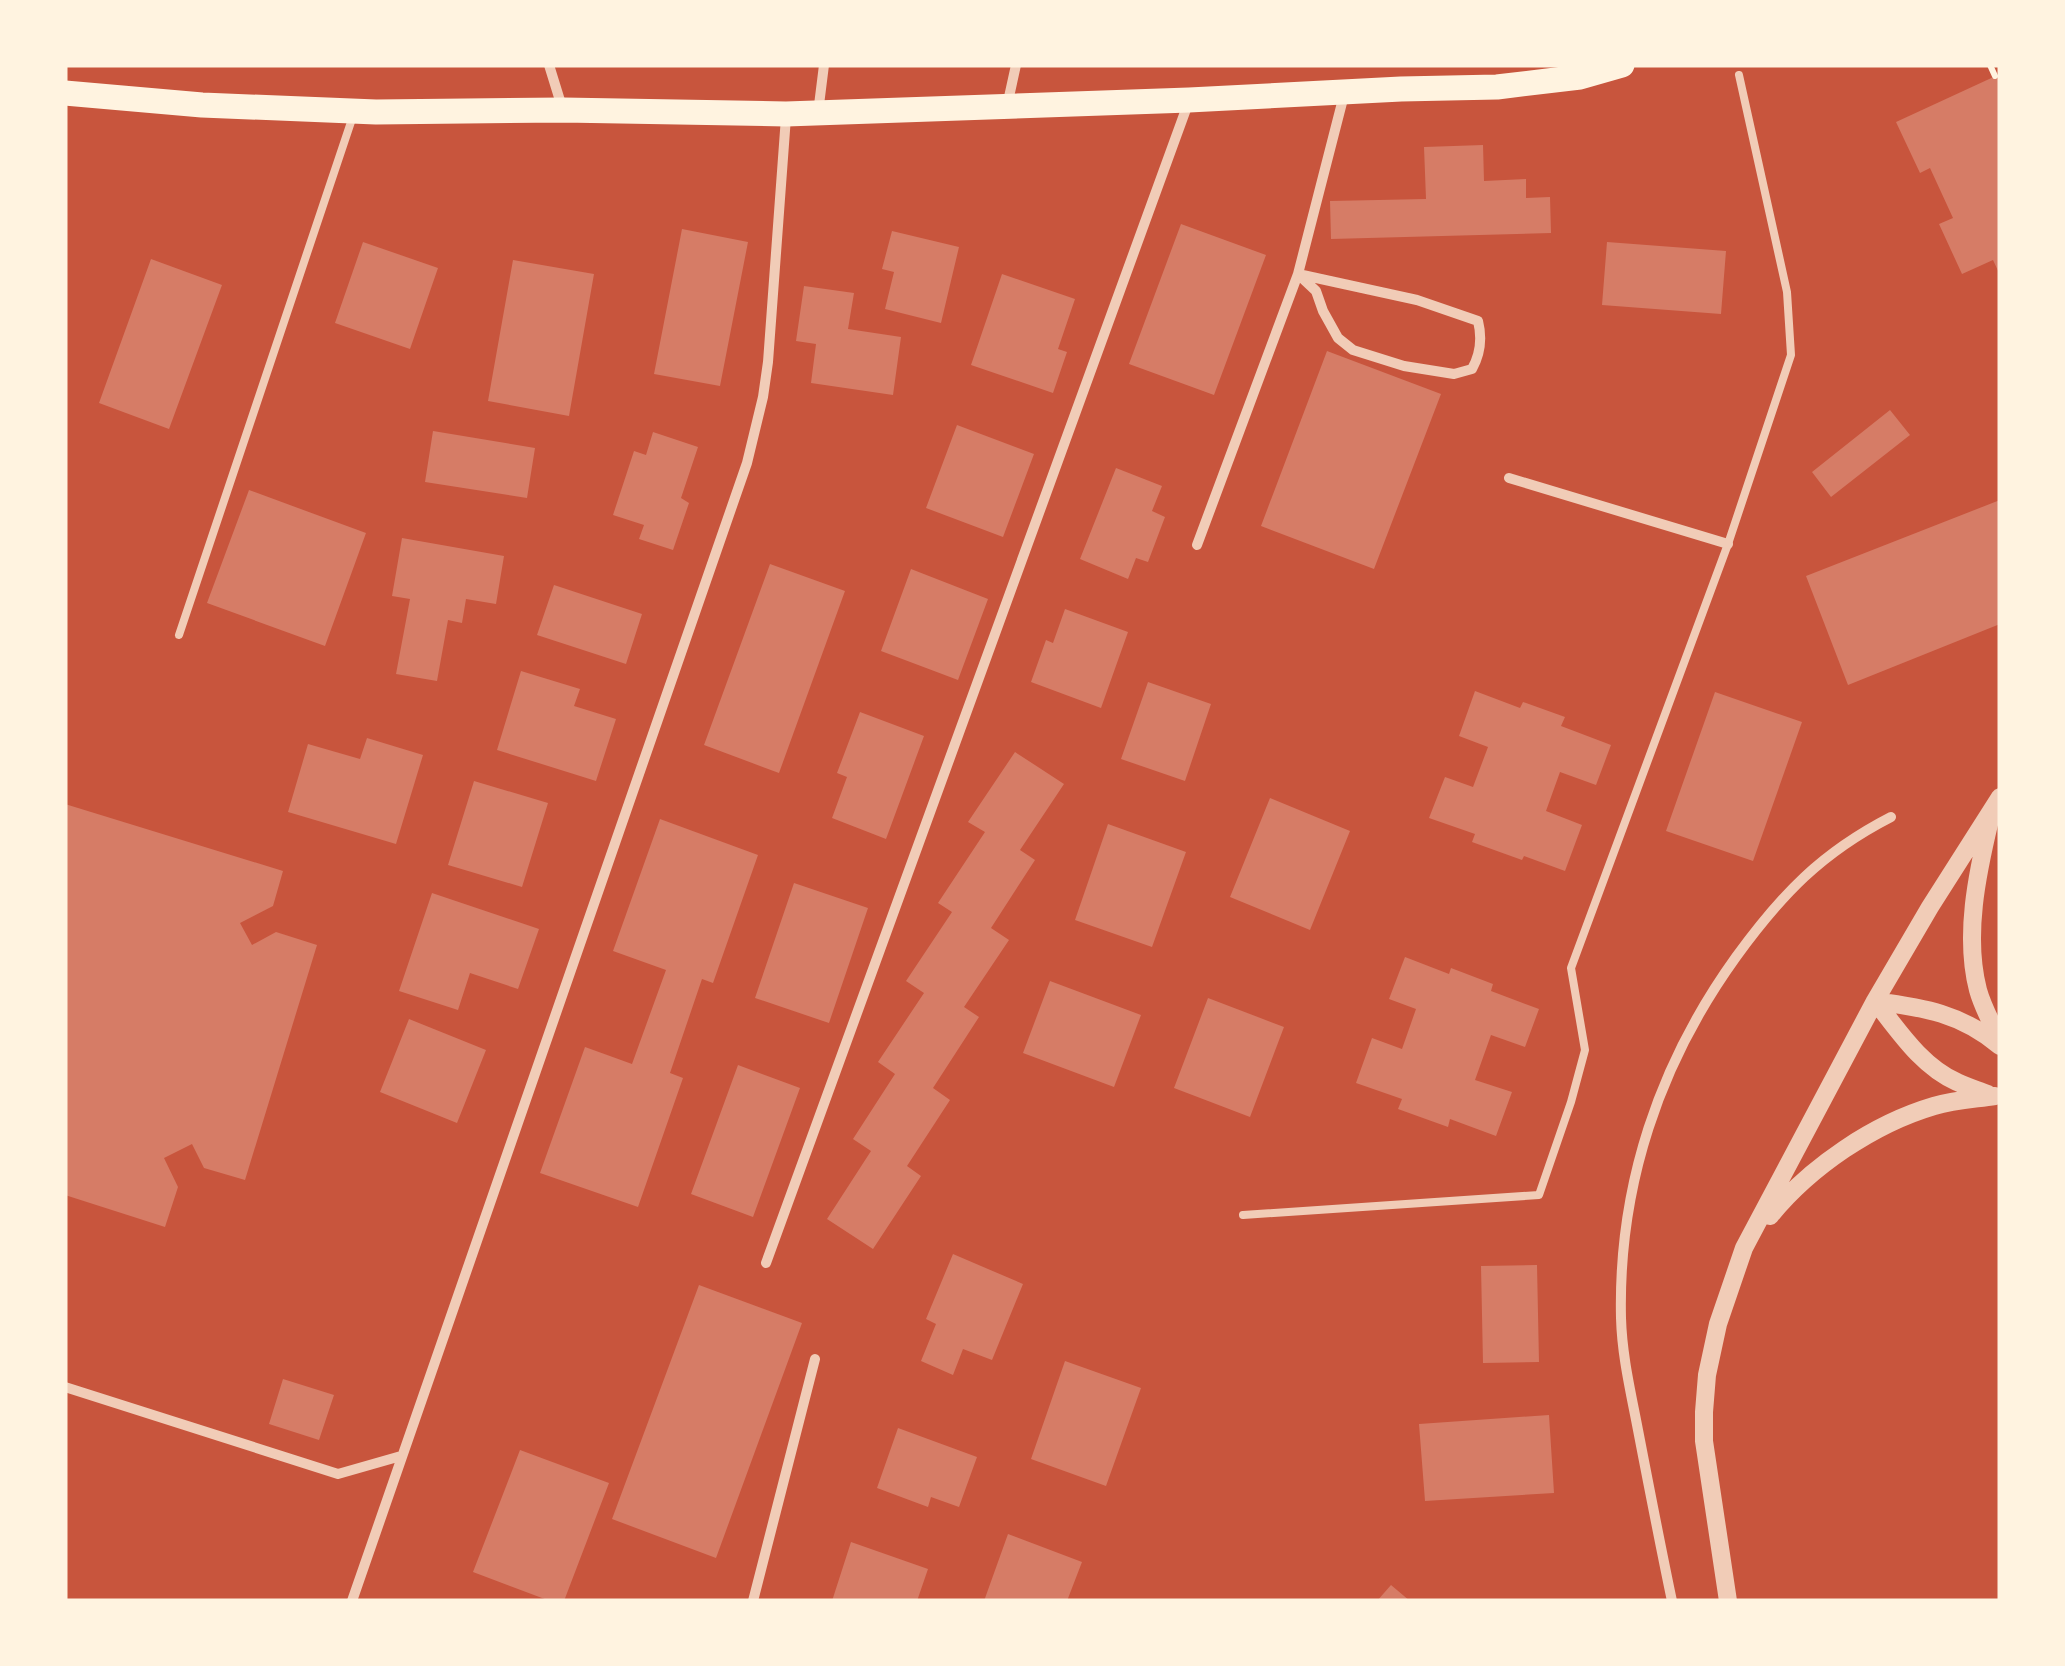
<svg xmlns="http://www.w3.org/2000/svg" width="2065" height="1666" viewBox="0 0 2065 1666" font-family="Barlow,sans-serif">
  <rect width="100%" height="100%" fill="#c8553d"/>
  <path fill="#d67c66" d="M2000,74V275L1993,260L1962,274L1939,224L1953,218L1930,168L1920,173L1896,122Z
    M1483,145L1484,181L1526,179V198L1550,197L1551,233L1331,239L1330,201L1426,199L1424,147Z
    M1181,224L1266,255L1214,395L1129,364Z
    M682,229L748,242L720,386L654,374Z
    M892,231L959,247L941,323L885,309L894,272L882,269Z
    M363,242L438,268L410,349L335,323Z
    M1607,242L1726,251L1721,314L1602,305Z
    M151,259L222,285L169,429L99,403Z
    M513,260L594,274L569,416L488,401Z
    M1002,274L1075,299L1058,349L1067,352L1053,393L971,365Z
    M804,286L854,293L848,329L901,337L893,395L811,383L816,344L796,341Z
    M1327,351L1441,394L1374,569L1261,526Z
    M1890,410L1910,435L1831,497L1812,472Z
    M957,425L1034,454L1003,537L926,508Z
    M433,431L535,448L527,498L425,482Z
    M653,432L698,447L681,498L689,503L673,550L639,539L644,525L613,515L634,451L646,455Z
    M1116,468L1162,486L1152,511L1165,517L1148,562L1136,558L1128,579L1080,559Z
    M249,490L366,533L325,646L207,603Z
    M2000,500V624L1848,685L1806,576Z
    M402,538L504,556L496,604L466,599L462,623L448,620L437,681L396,674L410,599L392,596Z
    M770,564L845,591L779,773L704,745Z
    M911,569L988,599L958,680L881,651Z
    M554,585L642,614L626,664L537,635Z
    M1065,609L1128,632L1101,708L1031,682L1046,640L1053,643Z
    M521,671L580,689L574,706L616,719L596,781L497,750Z
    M1148,682L1211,704L1185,781L1121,759Z
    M1475,691L1520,708L1523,702L1565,717L1561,726L1611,745L1596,785L1560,772L1546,811L1582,825L1565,871L1524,856L1522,860L1472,842L1475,834L1429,818L1445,777L1473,787L1488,747L1459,736Z
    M1715,692L1802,722L1753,861L1666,831Z
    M860,712L924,736L886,839L832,818L847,777L837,773Z
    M367,738L423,755L396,844L288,812L308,744L360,759Z
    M1015,752L1064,784L1020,850L1035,860L991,928L1009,940L964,1007L979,1017L933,1088L950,1100L907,1166L921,1176L873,1249L827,1219L871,1151L853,1139L895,1074L878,1062L924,993L906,981L952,912L938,903L985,832L968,822Z
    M474,781L548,803L522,887L448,865Z
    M1270,798L1350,831L1310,930L1230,897Z
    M65,804L283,871L273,906L240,923L252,945L276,932L317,945L245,1180L204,1168L192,1144L164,1158L178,1187L165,1227L65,1195Z
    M660,819L758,855L713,983L702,979L670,1073L683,1078L638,1207L540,1173L585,1047L632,1064L666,970L613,951Z
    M1108,824L1186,852L1152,947L1075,920Z
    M794,883L868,908L829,1023L755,998Z
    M432,893L539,929L518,989L470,973L458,1010L399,991Z
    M1405,957L1449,974L1451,968L1493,984L1491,991L1539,1009L1525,1047L1491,1035L1475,1080L1512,1092L1496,1136L1450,1119L1448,1127L1398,1109L1402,1099L1356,1083L1372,1038L1402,1049L1416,1009L1389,999Z
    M1050,981L1141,1015L1114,1087L1023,1053Z
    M1208,998L1284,1027L1250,1117L1174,1088Z
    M409,1019L486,1050L457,1123L380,1092Z
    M738,1065L800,1088L753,1217L691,1194Z
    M953,1254L1023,1284L992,1360L963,1349L953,1375L921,1361L936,1324L926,1319Z
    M1537,1265L1539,1362L1483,1363L1481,1266Z
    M699,1285L802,1323L716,1558L612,1519Z
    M1065,1361L1141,1388L1106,1486L1031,1459Z
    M283,1379L334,1395L319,1440L269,1424Z
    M1549,1415L1554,1493L1425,1501L1419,1424Z
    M898,1428L977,1457L959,1507L931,1497L928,1507L877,1488Z
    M520,1450L609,1483L564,1601H550L473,1572Z
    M1008,1534L1082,1562L1067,1601H984Z
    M851,1542L928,1569L917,1601H832Z
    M1391,1585L1410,1601H1377Z"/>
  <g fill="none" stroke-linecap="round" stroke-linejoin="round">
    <path stroke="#fff3e0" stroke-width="6" d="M1990,65L1995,76"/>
    <path stroke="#f1ccb7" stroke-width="8" d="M179,635L353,116
      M1243,1215L1539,1195L1571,1102L1585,1050L1571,968L1728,544L1791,355L1787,292L1739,75"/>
    <path stroke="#f1ccb7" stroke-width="10" d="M549,65L562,107
      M1007,106L1016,65
      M818,113L824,65
      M1298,274L1417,300L1478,321C1482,337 1481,353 1472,369L1454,374L1404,366L1353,350L1338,338L1323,311L1316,291Z
      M1509,478L1728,544
      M1197,545L1298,274L1344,95
      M766,1263L1189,101
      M65,1387L338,1474L401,1456
      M352,1601L747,463L763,397L768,362L786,117
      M753,1601L815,1359
      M1672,1601C1660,1544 1649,1487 1638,1430C1631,1393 1622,1356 1621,1318C1618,1186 1659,1064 1736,957C1782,894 1821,853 1891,817"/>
    <path stroke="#f1ccb7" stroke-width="18" d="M1990,820C1977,874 1964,936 1978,990C1983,1008 1992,1024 2000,1040
      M1875,1001C1898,1030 1921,1066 1957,1082C1967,1087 1978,1090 1988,1094
      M1875,1001C1925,1008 1960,1013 2000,1046
      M1770,1216C1810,1167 1873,1124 1934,1106C1954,1100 1975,1099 1995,1096
      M1728,1601L1704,1441V1412L1707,1375L1718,1324L1744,1248L1875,1001L1930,907L2000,797"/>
    <path stroke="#fff3e0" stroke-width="25" d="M65,93L202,105L376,112L563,110L786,114L1189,100L1401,89L1497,87L1580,77L1622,65"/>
  </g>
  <rect width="2065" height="1666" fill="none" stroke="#fff3e0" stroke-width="135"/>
</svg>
